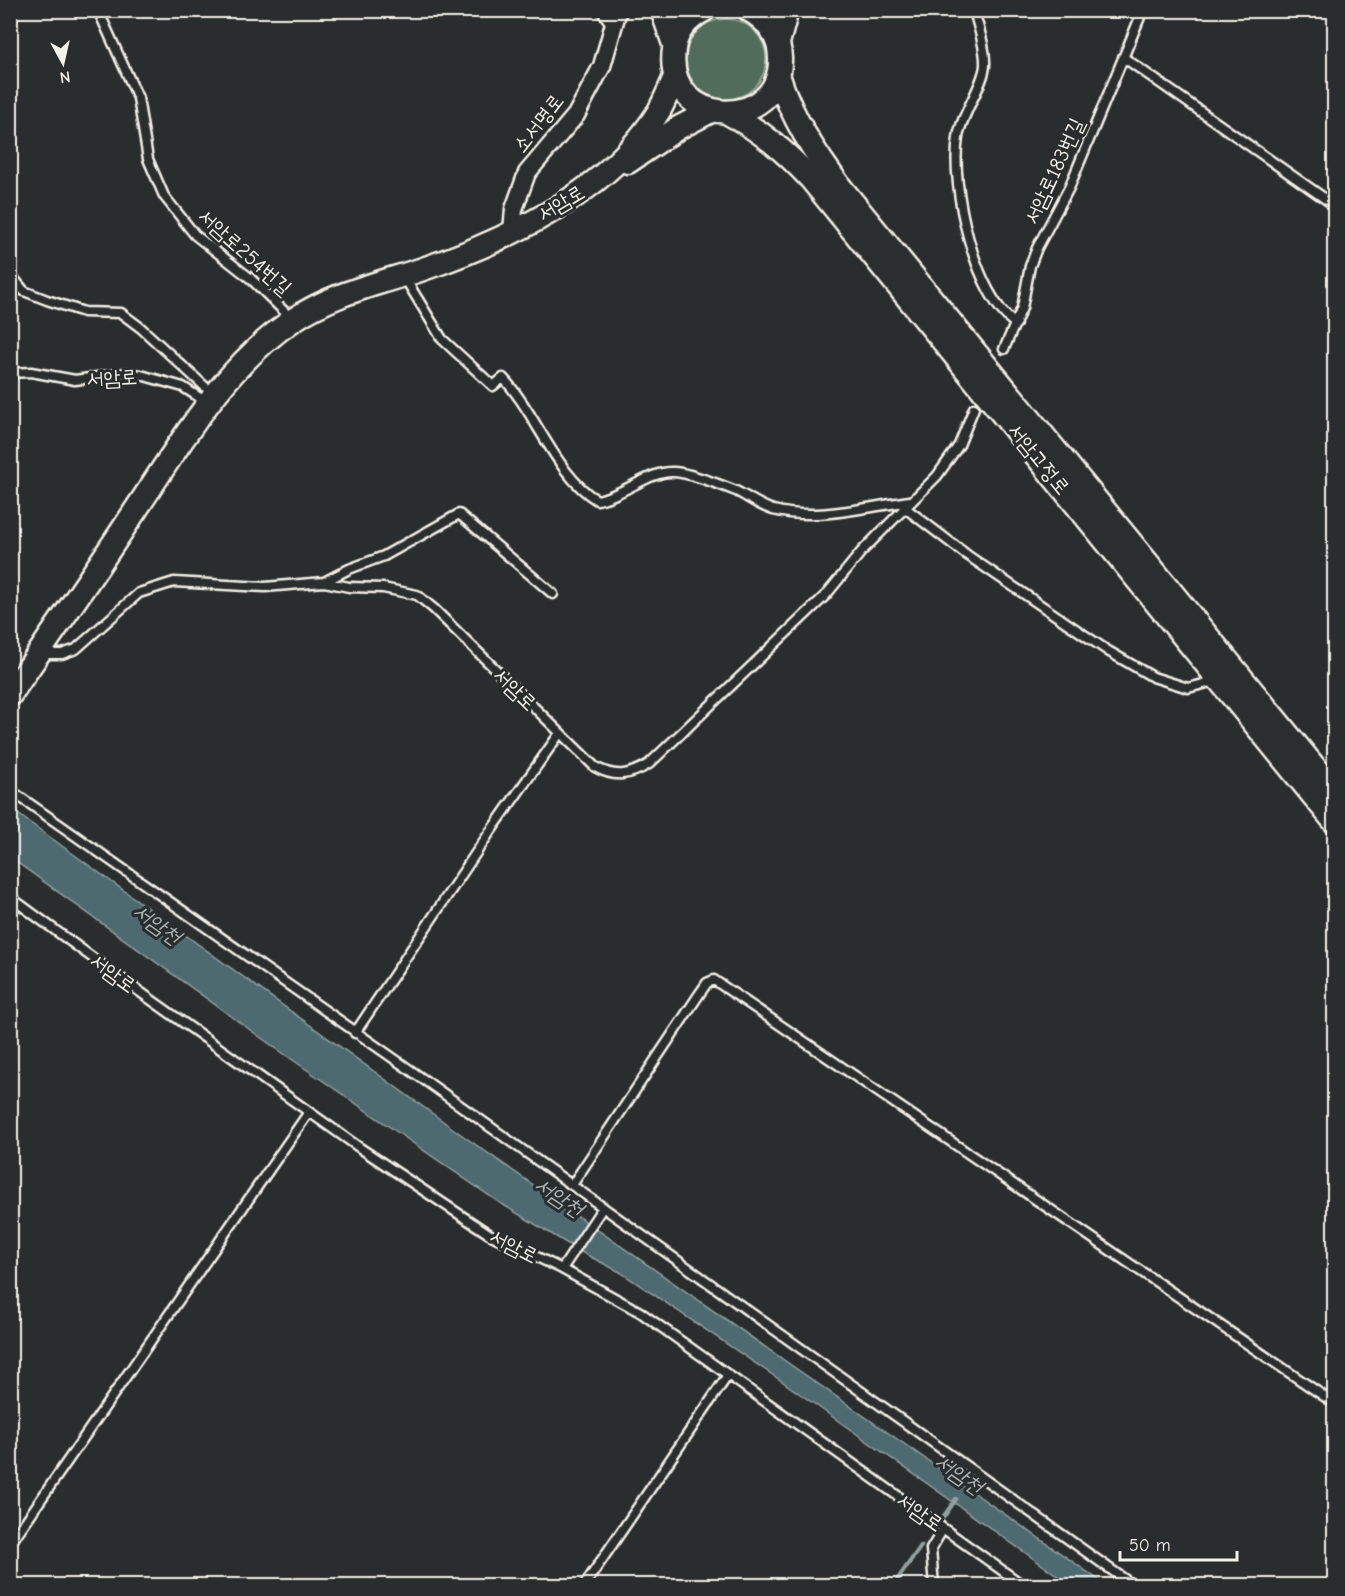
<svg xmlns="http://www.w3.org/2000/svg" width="1345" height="1596" viewBox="0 0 1345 1596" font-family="'Comic Neue','Poor Story',sans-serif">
  <rect width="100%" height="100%" fill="#2a2d2e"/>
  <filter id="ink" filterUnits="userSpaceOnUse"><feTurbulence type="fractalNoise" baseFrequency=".0167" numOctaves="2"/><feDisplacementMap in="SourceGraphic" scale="12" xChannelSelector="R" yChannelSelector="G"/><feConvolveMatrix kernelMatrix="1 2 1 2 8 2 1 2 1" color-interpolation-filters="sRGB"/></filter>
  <g filter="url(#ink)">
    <path fill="#516c5a" stroke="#a2aea1" stroke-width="1.5" d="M686 59a40 40 0 1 1 80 0a40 40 0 1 1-80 0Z"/>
    <path fill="#4d6b6f" stroke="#90a19f" stroke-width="1.5" d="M11,809L469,1140L1106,1585H1071L783,1382L620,1272L583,1253L500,1203L274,1047L11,858Z"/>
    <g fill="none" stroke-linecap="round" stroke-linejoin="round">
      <path stroke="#90a19f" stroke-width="4.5" d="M942,1519L956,1499
        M893,1586L921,1546"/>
      <defs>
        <path id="lane" d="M98,10L138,98L148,159L164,196L195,235L250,278L292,319
          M601,10L613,27
          M974,10C978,27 986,48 985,65C984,85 961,114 958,138C950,186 975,297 1016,324
          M1123,57L1334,205
          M10,274L24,291L47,300L84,312L121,313L141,328L214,395
          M403,275L442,339L493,386L503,378C535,411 557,477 597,500C623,496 650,470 674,472C690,473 721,485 736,491C748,497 760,506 773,510C816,521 866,507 910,501
          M1004,349L1022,308L1030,266L1037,248L1069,188L1143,10
          M10,373L31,372L75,380L126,373L141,375L183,387L208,403
          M904,507L967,555L1108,651L1153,677L1188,688L1219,680
          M324,582L349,569L384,556L459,514L553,594
          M42,654H62L76,649L139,593L174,582L265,587L324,582L349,587L383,588L417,595L434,609L595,767C615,778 629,776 649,764L826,595L862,551L937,476L959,445L974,408
          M10,790L423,1079L1134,1586
          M10,897L112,972L360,1148L489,1234L562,1269L640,1312L1024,1586
          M355,1033L488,835L560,733
          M572,1185L698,996L707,983L714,980L1334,1403
          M562,1269L603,1207
          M10,1544L309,1112
          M584,1586L728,1375
          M934,1586L931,1549L943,1529"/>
        <path id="street" d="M512,232L514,209L527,173L576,115L602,66L618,10"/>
        <path id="secondary" d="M662,10L674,44
          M704,10C689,18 676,31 674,49C663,129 782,133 780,58C780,37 767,20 749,10
          M778,43L787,10
          M778,75C792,118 814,152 841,188L1334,791
          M728,113C761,131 785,151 811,179L1334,821
          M628,162L678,128L711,111
          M10,695C52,634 94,573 135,511C180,444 224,366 293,320C331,294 377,284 420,270C506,241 609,192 659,111C665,100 670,88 675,77"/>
      </defs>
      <use href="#lane" stroke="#f4f1e8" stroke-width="13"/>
      <use href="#street" stroke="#f4f1e8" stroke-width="21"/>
      <use href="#secondary" stroke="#f4f1e8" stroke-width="27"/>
      <use href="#lane" stroke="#2a2d2e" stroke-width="8"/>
      <use href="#street" stroke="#2a2d2e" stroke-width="16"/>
      <use href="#secondary" stroke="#2a2d2e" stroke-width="22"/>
    </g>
  </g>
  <g text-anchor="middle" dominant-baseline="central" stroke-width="6" stroke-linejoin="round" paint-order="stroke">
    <g font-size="21" fill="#f4f1e8" stroke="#2a2d2e">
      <text transform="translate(538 123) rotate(-52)">소서명로</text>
      <text transform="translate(1054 171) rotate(-65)">서암로183번길</text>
      <text transform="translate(561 203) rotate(-31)">서암로</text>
      <text transform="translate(245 252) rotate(42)">서암로254번길</text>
      <text transform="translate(112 378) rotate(-3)">서암로</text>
      <text transform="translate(1039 459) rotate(51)">서암고정로</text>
      <text transform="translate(515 689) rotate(44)">서암로</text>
      <text transform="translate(113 973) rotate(36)">서암로</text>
      <text transform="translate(514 1246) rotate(27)">서암로</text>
      <text transform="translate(920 1512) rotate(35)">서암로</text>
    </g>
    <g font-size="22" font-style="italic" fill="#a9b5b2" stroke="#2a2d2e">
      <text transform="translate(157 924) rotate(36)">서암천</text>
      <text transform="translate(559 1197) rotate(34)">서암천</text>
      <text transform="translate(959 1474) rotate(35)">서암천</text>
    </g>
  </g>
  <rect width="1345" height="1596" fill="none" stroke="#2a2d2e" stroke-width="36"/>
  <rect x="18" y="18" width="1309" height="1560" fill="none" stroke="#f4f1e8" stroke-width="2" filter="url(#ink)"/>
  <g transform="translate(63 63) rotate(172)" stroke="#2a2d2e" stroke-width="4.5" paint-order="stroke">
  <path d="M0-4.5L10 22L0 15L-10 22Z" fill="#f4f1e8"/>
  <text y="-9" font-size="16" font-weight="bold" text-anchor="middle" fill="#f4f1e8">N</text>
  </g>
  <path d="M1120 1551v9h117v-9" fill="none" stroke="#f4f1e8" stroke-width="3"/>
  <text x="1129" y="1551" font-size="18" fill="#f4f1e8" stroke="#2a2d2e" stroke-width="4.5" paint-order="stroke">50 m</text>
</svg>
